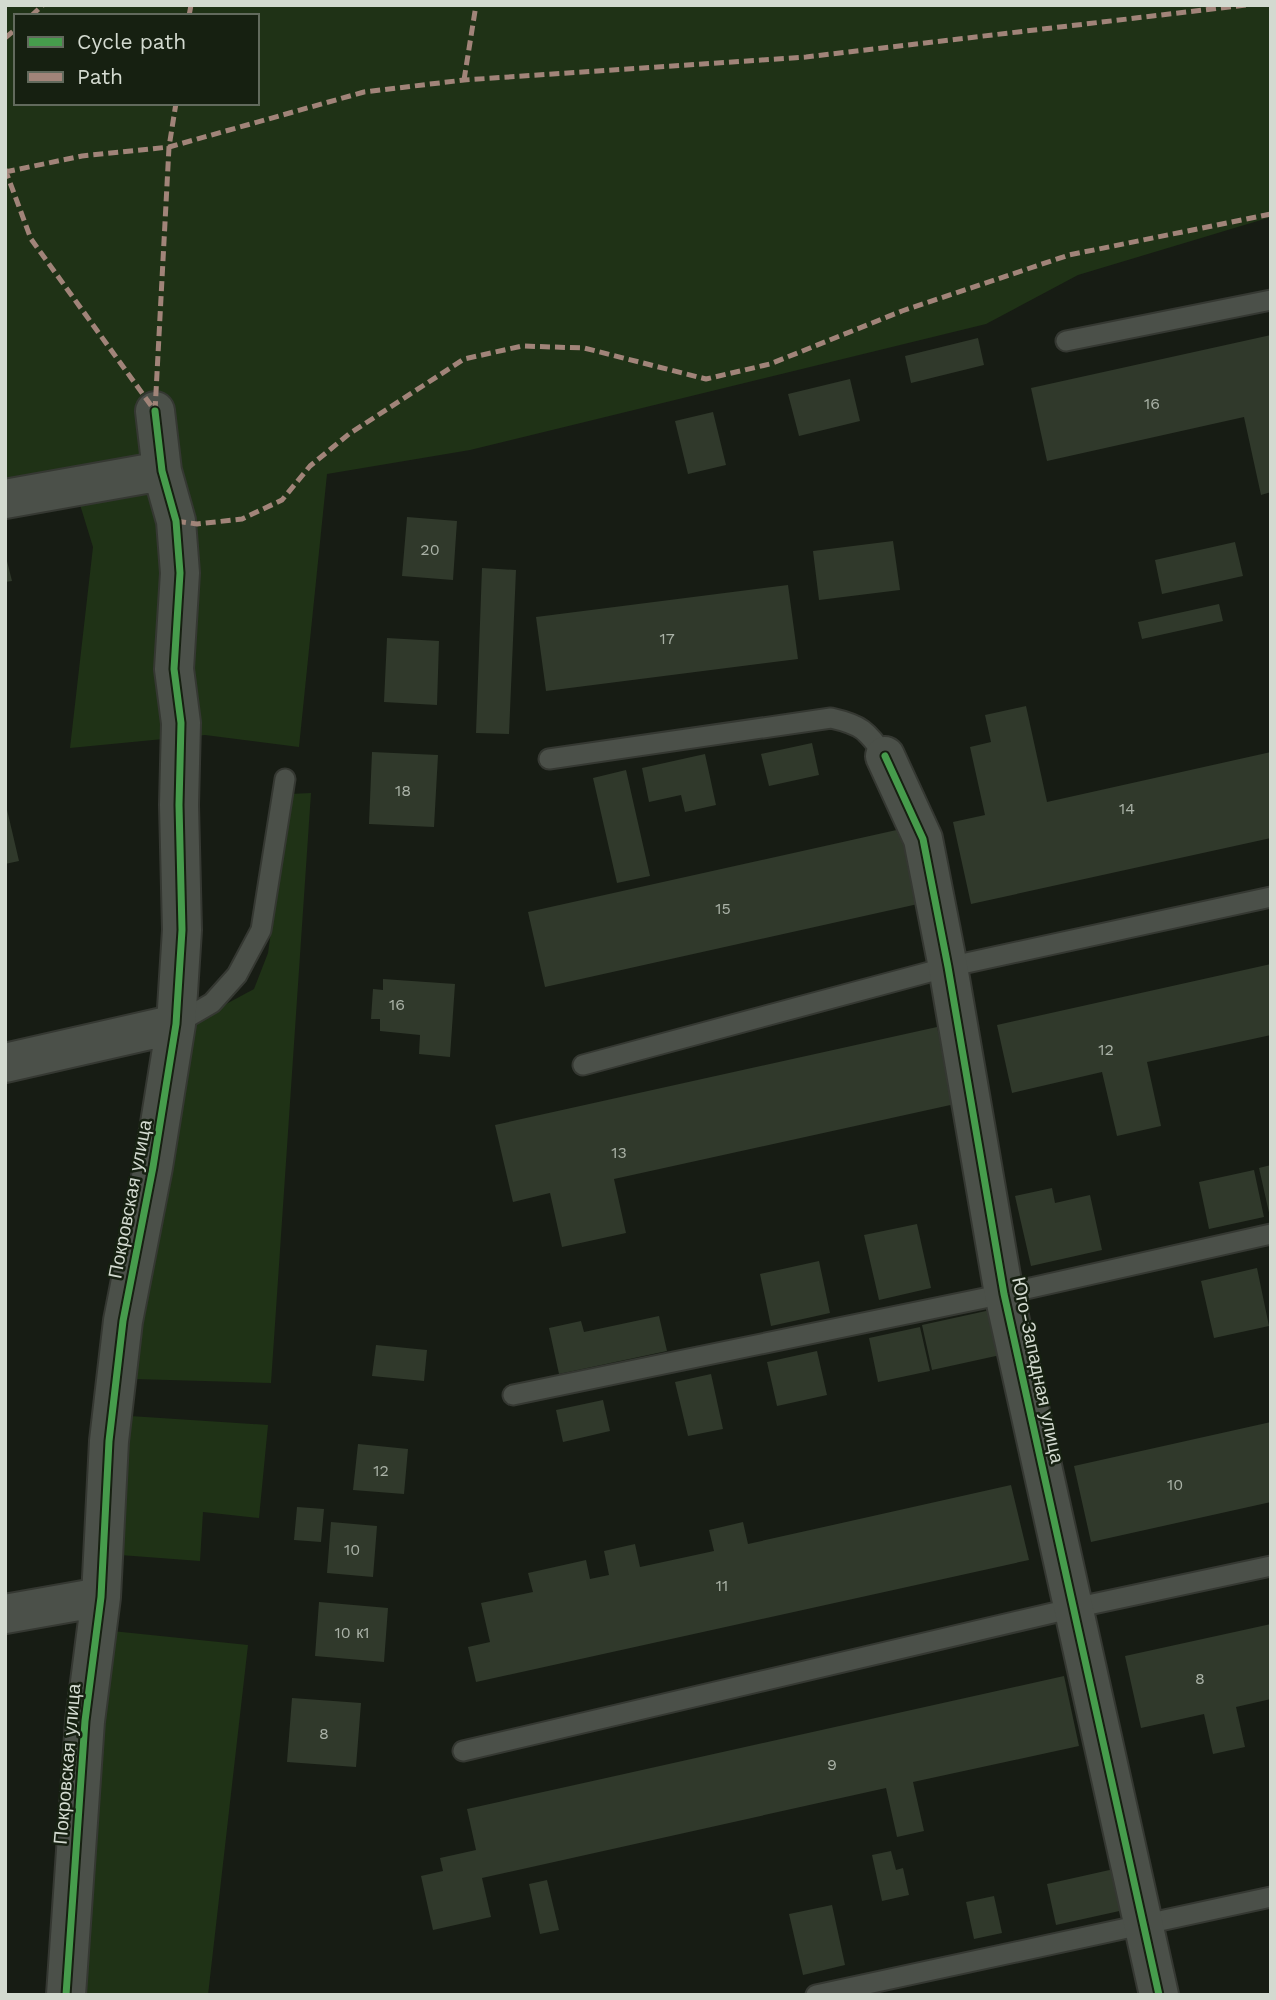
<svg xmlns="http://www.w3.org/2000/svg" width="1276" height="2000" viewBox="0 0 1276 2000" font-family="'Work Sans',sans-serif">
  <rect width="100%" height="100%" fill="#171c14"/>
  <path fill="#1f3216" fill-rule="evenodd" d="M5,5H1271V217L1078,275L986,324L470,450L327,474L299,747L205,735L70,748L93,547L70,472L5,486ZM16,16H257V103H16Z
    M311,793L271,1383L134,1379L143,1274L189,1024L254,989L268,953L290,794Z
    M130,1416L268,1425L259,1518L203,1512L200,1561L120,1555Z
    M112,1631L248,1645L208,1995H80Z"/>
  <path fill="#30392b" d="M1271,335V492L1261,495L1244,417L1047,461L1031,388Z
    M978,338L984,365L911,383L905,356Z
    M850,379L860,421L799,436L788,394Z
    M713,412L726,465L688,474L675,421Z
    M407,517L457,521L453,580L402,576Z
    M893,541L900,590L819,600L813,551Z
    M1235,542L1243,576L1162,594L1155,560Z
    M5,553L12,581L5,582Z
    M482,568L516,570L509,734L476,733Z
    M788,585L798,659L546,691L536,617Z
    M1219,604L1223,621L1142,639L1138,622Z
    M387,638L439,641L437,705L384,702Z
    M1026,706L1047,802L1271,752V838L971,904L953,822L985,815L970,747L991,742L985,715Z
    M812,743L819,775L769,786L761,754Z
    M372,752L438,755L434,827L369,824Z
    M705,754L716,805L685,812L681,795L649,802L642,768Z
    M626,770L650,876L617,883L593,778Z
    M5,801L19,861L5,864Z
    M901,829L918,904L545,987L528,912Z
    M1271,964V1035L1147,1062L1161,1126L1117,1136L1102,1072L1012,1093L997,1025Z
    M383,979L455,984L450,1057L419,1054L420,1035L380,1031V1019H371L373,989L383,990Z
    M937,1027L955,1104L614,1179L626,1233L562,1247L550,1193L513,1202L495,1125Z
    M1271,1165V1217H1270L1259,1168Z
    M1254,1170L1264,1217L1209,1229L1199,1182Z
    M1052,1188L1055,1203L1090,1195L1102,1250L1031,1266L1015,1196Z
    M917,1224L931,1288L879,1300L864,1235Z
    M819,1261L830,1313L771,1326L760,1274Z
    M1257,1268L1269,1326L1214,1338L1201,1281Z
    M995,1309L1005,1354L932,1370L922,1325Z
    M659,1316L667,1351L559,1374L549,1328L581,1321L584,1332Z
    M920,1327L930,1371L878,1382L869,1338Z
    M376,1345L427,1350L424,1381L372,1376Z
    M817,1351L827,1395L777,1406L767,1362Z
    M711,1374L723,1429L688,1436L675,1382Z
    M603,1400L610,1431L563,1442L556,1410Z
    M1271,1422V1502L1091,1542L1074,1466Z
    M358,1444L408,1449L404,1494L353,1490Z
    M1011,1485L1029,1560L476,1682L468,1647L490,1642L481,1603L533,1592L528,1573L586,1560L590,1579L609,1575L604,1551L635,1544L640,1567L714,1551L709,1530L743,1522L748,1544Z
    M297,1507L324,1509L321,1542L294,1540Z
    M331,1522L377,1526L373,1577L327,1573Z
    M319,1602L388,1608L384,1662L315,1656Z
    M1271,1624V1699L1236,1707L1245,1747L1213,1754L1204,1714L1141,1728L1125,1656Z
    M1064,1676L1079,1746L913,1782L924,1831L897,1837L886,1788L482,1878L491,1917L433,1930L421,1876L443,1871L440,1858L476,1850L467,1809Z
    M292,1698L361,1703L356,1767L287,1762Z
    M891,1851L896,1870L903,1868L909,1895L882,1901L872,1855Z
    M1114,1869L1124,1910L1056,1925L1047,1884Z
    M547,1880L559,1930L540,1934L529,1884Z
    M994,1896L1002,1933L974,1939L966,1902Z
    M832,1905L845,1965L803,1975L789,1914Z"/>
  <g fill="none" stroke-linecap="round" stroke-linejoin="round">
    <defs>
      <path id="service" d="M1066,341L1271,300
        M549,759L831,718C862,725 866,730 885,756
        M176,1024L212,1003L237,975L261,930L285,779
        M583,1065L948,967L1271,897
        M513,1395L1004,1294L1271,1234
        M463,1751L1074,1608L1271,1566
        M816,1995L1271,1897"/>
      <path id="minor" d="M5,499L162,471
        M885,756L923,839L948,967L1004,1294L1159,1995
        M5,1063L176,1024
        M5,1614L101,1597
        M66,1995L85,1721L101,1597L109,1441L123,1321L153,1167L176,1024L182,930L179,805L181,723L174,669L180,573L176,521L162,471L155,411"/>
    </defs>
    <use href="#service" stroke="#353832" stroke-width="23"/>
    <use href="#minor" stroke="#353832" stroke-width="42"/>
    <use href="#service" stroke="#4b5049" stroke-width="19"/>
    <use href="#minor" stroke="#4b5049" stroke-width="38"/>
    <path stroke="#a18479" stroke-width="5" stroke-dasharray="10 5" stroke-linecap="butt" d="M31,16L43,5
      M189,16L191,5
      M5,38L16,29
      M464,80L476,5
      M5,169L31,239L155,411
      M5,172L82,156L169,147L364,92L464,80L806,57L1246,5
      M155,411L169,147L176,103
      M176,521L197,524L242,519L282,500L310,466L349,434L464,359L522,346L584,348L706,379L770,364L902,311L1069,255L1271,214"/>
    <defs>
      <path id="cycleway" d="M885,756L923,839L948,967L1004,1294L1159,1995
        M66,1995L85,1721L101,1597L109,1441L123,1321L153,1167L176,1024L182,930L179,805L181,723L174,669L180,573L176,521L162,471L155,411"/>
    </defs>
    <use href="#cycleway" stroke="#162011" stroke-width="11"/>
    <use href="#cycleway" stroke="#469c4c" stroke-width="7"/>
  </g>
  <g text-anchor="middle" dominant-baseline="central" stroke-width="5" stroke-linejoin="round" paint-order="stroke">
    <g font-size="16" fill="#aab2a7">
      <text x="1152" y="403">16</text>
      <text x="430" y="549">20</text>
      <text x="667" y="638">17</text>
      <text x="403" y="790">18</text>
      <text x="1127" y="808">14</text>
      <text x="723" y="908">15</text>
      <text x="397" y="1004">16</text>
      <text x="1106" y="1049">12</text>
      <text x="619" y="1152">13</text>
      <text x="381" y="1470">12</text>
      <text x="1175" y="1484">10</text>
      <text x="352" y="1549">10</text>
      <text x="722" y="1585">11</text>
      <text x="352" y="1632">10 к1</text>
      <text x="1200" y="1678">8</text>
      <text x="324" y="1733">8</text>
      <text x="832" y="1764">9</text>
    </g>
    <g font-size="19" fill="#d3dad0" stroke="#162011">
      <text transform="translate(130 1199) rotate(-79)">Покровская улица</text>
      <text transform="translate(1038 1370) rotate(78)">Юго-Западная улица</text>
      <text transform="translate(67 1764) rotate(-85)">Покровская улица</text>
    </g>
  </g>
  <rect width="1276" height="2000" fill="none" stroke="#d3dad0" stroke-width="14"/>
  <rect x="14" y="14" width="245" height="91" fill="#162011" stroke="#626a5d" stroke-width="2"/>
  <rect x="28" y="37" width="35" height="10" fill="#469c4c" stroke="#626a5d" stroke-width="2"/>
  <text x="77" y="49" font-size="21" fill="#d3dad0">Cycle path</text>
  <rect x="28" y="72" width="35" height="10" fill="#a18479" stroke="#626a5d" stroke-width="2"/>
  <text x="77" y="84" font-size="21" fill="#d3dad0">Path</text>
</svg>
